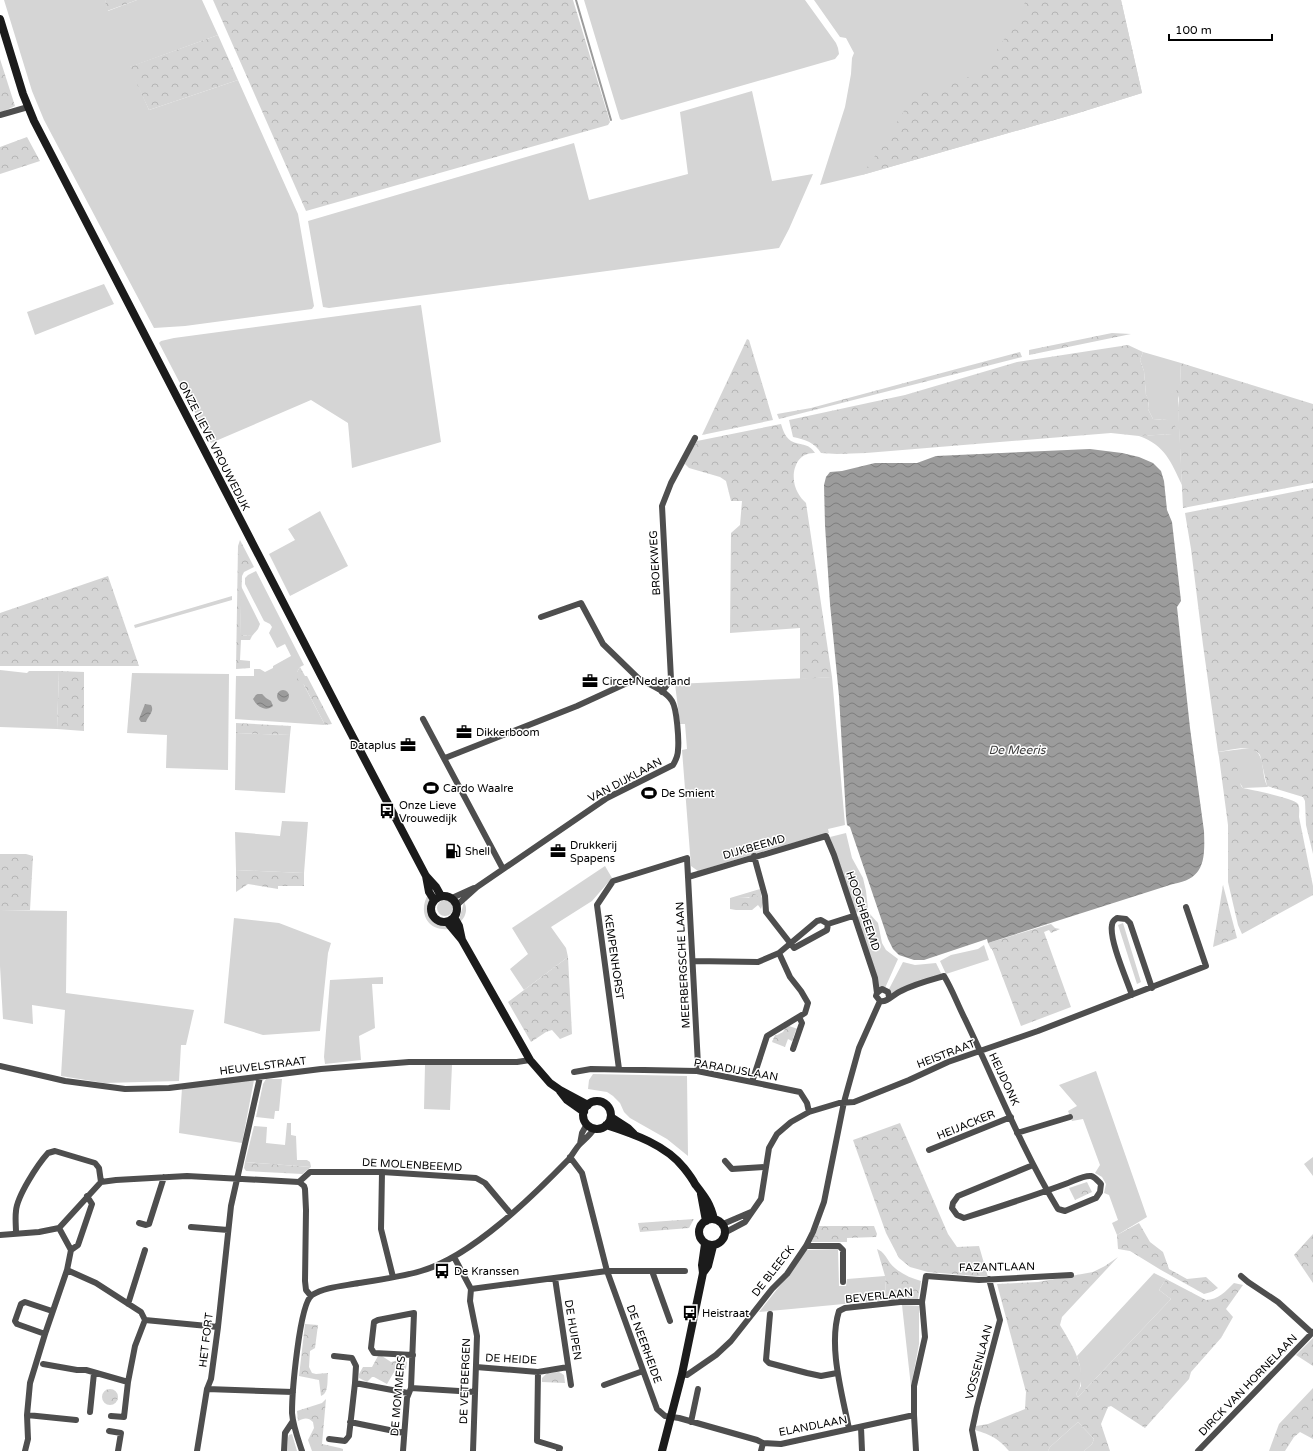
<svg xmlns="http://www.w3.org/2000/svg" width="1313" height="1451" viewBox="0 0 1313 1451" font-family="'Varela Round',sans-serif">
  <defs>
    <pattern id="forest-crowns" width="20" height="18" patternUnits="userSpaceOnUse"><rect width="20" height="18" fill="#d5d5d5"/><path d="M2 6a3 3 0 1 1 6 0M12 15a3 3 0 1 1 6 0" fill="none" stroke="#b5b5b5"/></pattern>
    <pattern id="water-waves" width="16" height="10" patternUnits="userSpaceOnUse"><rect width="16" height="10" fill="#9c9c9c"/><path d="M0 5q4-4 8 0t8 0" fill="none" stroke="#7d7d7d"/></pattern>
  </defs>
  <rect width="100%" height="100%" fill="#fff"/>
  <path fill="#d5d5d5" d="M4,0H105L108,11L137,0H202L218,35L130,67L149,110L238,80L298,214L314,306L312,309L185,326L154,328L44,120L32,91Z
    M584,0H805L836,43L838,48L839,54L835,59L622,120L620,119Z
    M814,0H1121L1142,93L1075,114L862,175L820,185L845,107L851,74L852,58L854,53L846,38L840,37Z
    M752,91L772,181L813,174L789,229L779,248L329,308L323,307L308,221L574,143L589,200L688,174L680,112Z
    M104,284L114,304L35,335L27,312Z
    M421,305L441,442L352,468L348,423L311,400L211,443L159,343L161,341L174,338Z
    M1143,352L1181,363L1180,384L1178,401L1182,485C1171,462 1165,445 1139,436L1172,434L1167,420L1153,419L1148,409L1149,400L1146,395L1144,371L1140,360Z
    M320,511L348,566L290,596L269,554L295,540L288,529Z
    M256,571L304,665L300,667L297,672L325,725L235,719L236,676H254V669H260L265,672L273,668V666L291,656L285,644L277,648L269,633L272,627L270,624L264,621L245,584V578L248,575Z
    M241,586L260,624L258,629L252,636L240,635Z
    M232,596V600L135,628L134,625Z
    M0,670L27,673L29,671H59L57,729L0,727Z
    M132,673L229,674L228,770L166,768L167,735L127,733Z
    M832,677L845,825L828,829L829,833L764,851L698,871L691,866L682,750L687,749L685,724H680L675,684Z
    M236,733L290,735L285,793L235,790Z
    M1250,748C1267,752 1260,776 1268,787L1243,788L1224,757H1219L1218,752Z
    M282,821L308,822L304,873L236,870L235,832L280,836Z
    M846,833L852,858L863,878L866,891L868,909L855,913L830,837Z
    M605,866L612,878L592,901L551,927L566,948L568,957L524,990L510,969L528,954L512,928Z
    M760,889L763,903L761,909L758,905V897L736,898V910L730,909V898Z
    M429,893C431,898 429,901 428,906C426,920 441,922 449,929C427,932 417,911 429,893Z
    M437 908a8 8 0 1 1 16 0a8 8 0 1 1-16 0Z
    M464,902C468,908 466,917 460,922V916Z
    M0,910L67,911L66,993L194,1010L186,1045H181L179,1081L104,1083L61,1076L65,1010L32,1005L33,1024L3,1019L0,966Z
    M869,913L878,923L882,943L886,950L898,959L885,988L878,989L857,917Z
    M234,918L279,923L331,943L328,953L320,1031L263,1035L224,1023Z
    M1123,923L1141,982L1137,984L1118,925Z
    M984,945L989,960L946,974L940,961L951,955L978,949Z
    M903,962L915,965L936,963L942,975L891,994L889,989Z
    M383,977V984H372L375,1028L359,1036L361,1060L325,1064L324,1057L330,980Z
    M425,1065H452L450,1110L424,1109Z
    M1096,1071L1147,1217L1117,1235L1112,1223L1118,1220L1109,1195L1104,1193L1106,1184L1102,1177L1095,1173L1100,1165L1083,1119L1072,1121L1068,1111L1077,1106L1059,1085Z
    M593,1074L687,1076L688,1156L667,1139L630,1118L624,1112L620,1103L613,1096L607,1092L588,1089L589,1080Z
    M266,1079H282L279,1111H275L274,1119L256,1117L263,1084Z
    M254,1080L242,1143L179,1133L182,1088Z
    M287,1123H291V1135L296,1136L297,1160H307L310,1162L311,1167L245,1162L254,1126L267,1127L266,1143L285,1145Z
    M1313,1157V1176L1304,1164Z
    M838,1249L839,1286H846L847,1279L885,1276L886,1300L759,1312L797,1264L805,1250Z
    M1154,1273L1166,1279L1159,1290L1171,1299L1078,1397L1076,1394L1081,1386L1080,1366L1077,1356Z
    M902,1305L919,1306V1344L911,1387Z
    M1078,1422L1094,1439L1092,1444L1084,1451H1048L1050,1447Z
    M292,1434L297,1451H287L288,1438L289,1435Z"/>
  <path fill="url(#forest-crowns)" d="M105,0H137L107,11Z
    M213,0H573L610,122L608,125L306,211Z
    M1026,0H1121L1142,93L1075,114L862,175L889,135L914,95L949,84L982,72L1017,20Z
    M218,35L238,80L149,110L129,67Z
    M0,59L15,106L0,113Z
    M27,137L40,161L0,174V147Z
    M1112,333L1131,334L1029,355V350Z
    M747,339L749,340L773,420L702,435Z
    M1128,345L1143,352L1140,360L1144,371L1146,395L1149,399L1148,409L1153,419L1167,420L1174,422L1176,429L1173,434L1139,436L1111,433L866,453L837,454L821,453C814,442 806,440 793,437L789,420L905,395L1017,362Z
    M1020,352L1022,357L779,419L777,414L811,408Z
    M1181,363L1313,404V483L1183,508L1178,408L1179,398L1176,389L1180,384Z
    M781,424C783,430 785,437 791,441C800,446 808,442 815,453C794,452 789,478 798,493C800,497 803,500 806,503L832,677L800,679V628L730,633L731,533L740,525L742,501H731L726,481L720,477L689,468L685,464L687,458L697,441Z
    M1313,488V854L1306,825L1305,801L1303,797L1267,786L1260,755C1252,743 1230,750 1218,752L1203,645L1191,549L1185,513Z
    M240,540L254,567L244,572L242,576L240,635L252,636L250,640H241L240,660L250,661V668L236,669L238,546Z
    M108,576L139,666H0V613Z
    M300,667L305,676H307L332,724L325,725L304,685L297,680V672Z
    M59,671L84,672V731L57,729Z
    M236,723L291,726L290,735L236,733Z
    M1219,757H1231L1236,762L1241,786L1243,788C1252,790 1294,798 1298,804C1300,807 1299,813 1299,817L1313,886V895L1242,934L1238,925L1228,882V825Z
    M0,854H26L33,856L30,910H0Z
    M236,870L304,873V886H278V889L248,884L236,892Z
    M1223,885L1237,938L1213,947Z
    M752,894H755L758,897V905L752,910H736V897L749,898Z
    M1051,924L1055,928L1060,929L1051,933L1049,930L1044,932L1071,1007L1021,1026L992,949H991L988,943Z
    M568,957L572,1034L560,1039L552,1030L546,1032L531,1042L508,1002Z
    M789,1026L798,1029V1031L796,1030L792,1041L788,1039L785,1047L772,1042L775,1035H777L783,1032L786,1027Z
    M900,1123L948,1234L957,1247L979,1246L988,1277L928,1272L910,1267L899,1258L886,1233L853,1140Z
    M245,1162L311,1167L302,1174L246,1171L244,1168Z
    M1087,1182L1092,1192L1075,1200L1069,1188Z
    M694,1219L689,1228L640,1232L638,1223Z
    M1139,1223L1150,1242L1163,1252L1169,1269L1187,1279L1206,1277L1218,1288L1211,1292L1204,1294L1161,1270L1130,1251L1118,1249L1117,1235Z
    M819,1226H874L877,1234L876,1237L847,1238V1242H811Z
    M1313,1234V1283L1294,1255Z
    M877,1249C884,1252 886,1257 890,1263C897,1272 910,1278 921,1281L918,1299L886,1300L885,1276Z
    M1118,1257L1062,1317L1060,1325C1070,1342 1086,1365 1080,1386C1080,1389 1077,1392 1076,1394L1078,1397L1171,1299L1159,1290L1166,1279L1206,1300C1218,1300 1226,1291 1234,1283L1243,1285L1226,1309L1233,1317L1221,1338L1191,1372L1189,1379L1145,1428L1111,1406L1108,1407L1101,1424L1110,1451H1084L1092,1444L1094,1439L1078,1422L1050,1447L1048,1451H1009C998,1438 991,1435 975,1430L976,1426L988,1424L1025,1409L1026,1392L997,1284L1038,1282L1093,1272L1105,1266Z
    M305,1324L318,1325L315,1348L310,1351L309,1367L312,1373L316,1374L328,1373C327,1381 329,1393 321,1396L319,1380L299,1376Z
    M1313,1338V1366L1296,1355Z
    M378,1356H382L391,1362L402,1359L407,1362L406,1369L394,1372L387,1384L374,1377H372L367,1382L359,1378V1374L363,1367H372Z
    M559,1372L564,1375L565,1383L542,1382V1378L547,1373Z
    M1313,1388V1439L1300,1432L1294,1437L1285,1451H1269L1279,1424Z
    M102 1397a8 8 0 1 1 16 0a8 8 0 1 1-16 0Z
    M326,1399L322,1444L340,1448L343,1449V1451H312L308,1440L314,1428L313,1422C308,1417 304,1418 298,1421L297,1411L322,1403Z"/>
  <path fill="url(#water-waves)" d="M1090,449L1122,453L1139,457L1153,463L1161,471L1164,481L1167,510L1172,522L1181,601L1177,607L1190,728L1204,831C1205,859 1205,879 1173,884L988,943L987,939L924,960H914L899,955L893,949L888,939L850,827L847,825L846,816L839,696L830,604L825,525L824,485L826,477L830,472L842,471L875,463H917L936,456Z
    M277 696a6 6 0 1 1 12 0a6 6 0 1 1-12 0Z
    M258,694H262L266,698L271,701L273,706C266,712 257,707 253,699L256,695Z
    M145,704L151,705C155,711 148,716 146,722H141L139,719Z"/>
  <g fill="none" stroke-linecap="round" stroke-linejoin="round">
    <path stroke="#9c9c9c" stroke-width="2" d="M576,0L611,120"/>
    <path stroke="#4e4e4e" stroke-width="6" d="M0,115L28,107
      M541,617L581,603L603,644L638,678
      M662,692L671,679L662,506L671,483L695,438
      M423,719L503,869
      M445,758L577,706L638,678C648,684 665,690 672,701C677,709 679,740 678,750C678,756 676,760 673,765L607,798L477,887L457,905
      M754,856L765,896L766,912L794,948L827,930L828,924
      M688,877L826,836L834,855L875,978L877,993
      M452,898L474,888
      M828,924L853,916
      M693,961L758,962L779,953L817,921L821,920L828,924
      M1132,995C1127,980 1109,940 1112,925C1112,922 1114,920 1117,918L1126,919L1130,923L1152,988
      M889,997L888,992L882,989L877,993L876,996L880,1001C887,1003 894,994 901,991C914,984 930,980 944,976C952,989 957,1003 964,1017C995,1081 1021,1148 1058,1209L1065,1211L1096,1198L1100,1192L1101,1184C1098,1181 1095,1177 1091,1176C1084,1175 1074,1181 1068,1183C1033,1196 999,1207 964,1218L957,1215L952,1208L953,1203L958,1196L1033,1165
      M793,1049L802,1023L799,1017
      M0,1066L65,1081L125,1089L169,1088L321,1069L409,1062H517L530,1060
      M619,1069L597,905L613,881L687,858L698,1065L697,1071
      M574,1072L591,1069L697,1071L752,1082L800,1092L807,1103L809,1112
      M752,1082L767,1036L805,1013L808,1003L801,991L790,977L779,953
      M1017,1133L1070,1117
      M580,1144L582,1133L587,1124
      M929,1150L1011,1117
      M570,1157L582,1173L607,1271L657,1409L665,1416L679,1418L757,1440L763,1443L781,1444L914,1415
      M725,1161L732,1169L766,1167
      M382,1172L381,1229L393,1277
      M299,1182L310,1172H382L476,1178L485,1183L511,1214
      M139,1223L146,1225L149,1224L164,1177
      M723,1224L751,1212
      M191,1227L228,1230
      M59,1228L71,1250
      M726,1232L745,1222L761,1199L769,1148L777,1134L791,1122L809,1112L839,1103L854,1102L909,1080L948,1062L1038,1031L1206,966L1186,907
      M16,1233C16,1226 15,1218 16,1211C17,1196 38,1164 48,1153L55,1151L95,1163L99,1168L101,1182
      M0,1235L39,1232L59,1228L101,1182L116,1180L187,1176L299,1182L304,1186L305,1189L306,1210L305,1281L306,1290L311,1296
      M806,1246H839L843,1250V1282
      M454,1257L471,1289L607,1271H685
      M67,1270L96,1283L141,1312L145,1320L218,1327
      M652,1271L670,1321
      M1241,1276L1248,1282L1278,1302L1312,1333
      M555,1278L571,1385
      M471,1289L470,1301L477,1336L473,1451
      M128,1304L145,1250
      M770,1314L766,1360L769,1363L807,1373L821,1376L837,1373
      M45,1334L17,1324L15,1321L21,1304L25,1302L52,1311
      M334,1356L352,1358L356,1366L355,1383L408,1393
      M43,1364L77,1370H86L128,1382
      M476,1367L538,1372L568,1367
      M538,1372L537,1441L560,1448L559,1451
      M682,1374L687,1375L716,1355L731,1341L772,1289L787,1274L806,1246L813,1232L824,1202L844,1102L859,1048L880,1001
      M604,1385L643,1371
      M411,1388L475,1392
      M207,1389L293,1392
      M90,1412L94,1373
      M27,1415L76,1420
      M111,1416L124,1417L128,1382L135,1346L145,1320
      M350,1422L404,1433
      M691,1422L698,1389
      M861,1427L862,1451
      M849,1429C842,1393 828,1346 839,1311L845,1308L900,1302H922
      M109,1431L121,1433L118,1451
      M329,1439L345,1441L349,1436L355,1383
      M25,1451L28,1439L27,1415L30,1383L45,1334L67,1270L71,1250L78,1245L92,1204L87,1196
      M197,1451L207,1389L211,1379L218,1327L231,1206L260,1077
      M284,1451L285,1433L293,1421
      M302,1451C298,1439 293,1426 292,1413C292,1395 299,1304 312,1295C325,1287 343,1286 359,1283C379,1280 401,1277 421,1271C471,1257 533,1196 569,1159C573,1154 576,1148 580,1144C585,1139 590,1135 594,1129
      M403,1451L407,1398L411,1388L414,1313L378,1320L374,1322L371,1348L374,1353L413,1355
      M761,1451L763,1443
      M916,1451L914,1415V1386L925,1337L922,1302L926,1276L979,1280L1071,1275
      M976,1451L972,1430L977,1407L1000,1320L989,1279
      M1198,1451L1313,1332"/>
    <path stroke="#1b1b1b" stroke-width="8" d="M0,19L23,94L34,121L344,720L426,876L436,887L441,896
      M426,876L429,892L434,900
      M431 909a13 13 0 1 1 26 0a13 13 0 1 1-26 0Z
      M454,917L459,926L462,940
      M447,922L462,940L530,1060L550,1083L560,1090L588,1105
      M560,1091L567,1100L584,1112
      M583 1115a14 14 0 1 1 28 0a14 14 0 1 1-28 0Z
      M611,1117L628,1128L634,1134
      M606,1125C634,1134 666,1145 684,1168C688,1173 692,1178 695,1184C705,1197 710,1203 714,1219
      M701,1194L706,1221
      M699 1232a13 13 0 1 1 26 0a13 13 0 1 1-26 0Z
      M703,1273L708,1266L713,1246
      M662,1451L682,1374L703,1273L702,1265L705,1244"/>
  </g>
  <defs>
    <symbol id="office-bare" viewBox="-9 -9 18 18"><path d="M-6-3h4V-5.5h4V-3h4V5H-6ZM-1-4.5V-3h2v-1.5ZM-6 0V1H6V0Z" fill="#000" stroke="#fff" stroke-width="2.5" paint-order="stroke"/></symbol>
    <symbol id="stadium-bare" viewBox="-9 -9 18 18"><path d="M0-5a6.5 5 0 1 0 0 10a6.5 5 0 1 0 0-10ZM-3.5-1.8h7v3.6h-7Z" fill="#000" stroke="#fff" stroke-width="2.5" paint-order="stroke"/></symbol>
    <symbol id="bus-bare" viewBox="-9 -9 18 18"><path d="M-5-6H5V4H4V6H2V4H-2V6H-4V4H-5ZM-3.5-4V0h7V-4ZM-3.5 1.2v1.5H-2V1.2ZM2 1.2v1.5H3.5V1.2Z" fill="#000" stroke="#fff" stroke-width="2.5" paint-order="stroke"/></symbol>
    <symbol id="fuel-bare" viewBox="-9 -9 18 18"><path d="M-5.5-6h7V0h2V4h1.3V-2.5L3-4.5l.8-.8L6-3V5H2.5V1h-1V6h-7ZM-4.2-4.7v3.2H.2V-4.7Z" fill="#000" stroke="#fff" stroke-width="2.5" paint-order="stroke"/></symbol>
  </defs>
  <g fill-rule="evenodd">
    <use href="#office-bare" x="579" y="670" width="22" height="22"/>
    <use href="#office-bare" x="453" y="721" width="22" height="22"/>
    <use href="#office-bare" x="397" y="734" width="22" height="22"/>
    <use href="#stadium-bare" x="420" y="777" width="22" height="22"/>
    <use href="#stadium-bare" x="638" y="782" width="22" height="22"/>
    <use href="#bus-bare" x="376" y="800" width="22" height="22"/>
    <use href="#fuel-bare" x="442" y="840" width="22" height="22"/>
    <use href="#office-bare" x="547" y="840" width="22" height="22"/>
    <use href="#bus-bare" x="431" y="1260" width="22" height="22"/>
    <use href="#bus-bare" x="679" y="1302" width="22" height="22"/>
  </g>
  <g text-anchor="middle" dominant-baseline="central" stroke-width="3" stroke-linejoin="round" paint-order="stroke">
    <g font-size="11" fill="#000" stroke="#fff">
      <text transform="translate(214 446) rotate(63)">ONZE LIEVE VROUWEDIJK</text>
      <text transform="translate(655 563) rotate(-93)">BROEKWEG</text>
      <text transform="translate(625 780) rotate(-28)">VAN DIJKLAAN</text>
      <text transform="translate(754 847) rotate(-16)">DIJKBEEMD</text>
      <text transform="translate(863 911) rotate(71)">HOOGHBEEMD</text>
      <text transform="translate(614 957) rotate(82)">KEMPENHORST</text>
      <text transform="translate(683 965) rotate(-93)">MEERBERGSCHE LAAN</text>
      <text transform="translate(946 1054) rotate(-21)">HEISTRAAT</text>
      <text transform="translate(263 1066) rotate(-7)">HEUVELSTRAAT</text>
      <text transform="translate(736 1070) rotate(10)">PARADIJSLAAN</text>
      <text transform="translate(1004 1079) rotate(65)">HEIJDONK</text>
      <text transform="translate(966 1125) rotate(-22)">HEIJACKER</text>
      <text transform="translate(412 1165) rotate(3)">DE MOLENBEEMD</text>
      <text transform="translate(997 1267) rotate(-1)">FAZANTLAAN</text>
      <text transform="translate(773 1271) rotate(-52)">DE BLEECK</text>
      <text transform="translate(879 1296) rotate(-6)">BEVERLAAN</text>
      <text transform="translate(573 1330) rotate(81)">DE HUIPEN</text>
      <text transform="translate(206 1340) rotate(-83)">HET FORT</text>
      <text transform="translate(644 1344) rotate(70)">DE NEERHEIDE</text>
      <text transform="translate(511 1359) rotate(3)">DE HEIDE</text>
      <text transform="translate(979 1362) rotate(-75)">VOSSENLAAN</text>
      <text transform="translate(465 1381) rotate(-88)">DE VETBERGEN</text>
      <text transform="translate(1248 1385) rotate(-46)">DIRCK VAN HORNELAAN</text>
      <text transform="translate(398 1396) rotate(-85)">DE MOMMERS</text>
      <text transform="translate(813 1426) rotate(-11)">ELANDLAAN</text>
    </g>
    <g font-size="11" fill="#000" stroke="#fff" text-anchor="start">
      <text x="602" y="681">Circet Nederland</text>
      <text x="476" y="732">Dikkerboom</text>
      <text x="396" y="745" text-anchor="end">Dataplus</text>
      <text x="443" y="788">Cardo Waalre</text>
      <text x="661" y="793">De Smient</text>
      <text x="399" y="805">Onze Lieve<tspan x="399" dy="13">Vrouwedijk</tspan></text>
      <text x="570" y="845">Drukkerij<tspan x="570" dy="13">Spapens</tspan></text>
      <text x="465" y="851">Shell</text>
      <text x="454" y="1271">De Kranssen</text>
      <text x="702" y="1313">Heistraat</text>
    </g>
    <g font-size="12" font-style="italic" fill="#3d3d3d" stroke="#fff">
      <text x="1017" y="750">De Meeris</text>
    </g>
  </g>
  <path d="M1169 34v6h103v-6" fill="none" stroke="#000000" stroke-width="2"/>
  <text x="1175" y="34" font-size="12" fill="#000000" stroke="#ffffff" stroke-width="3" paint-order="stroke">100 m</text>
</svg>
